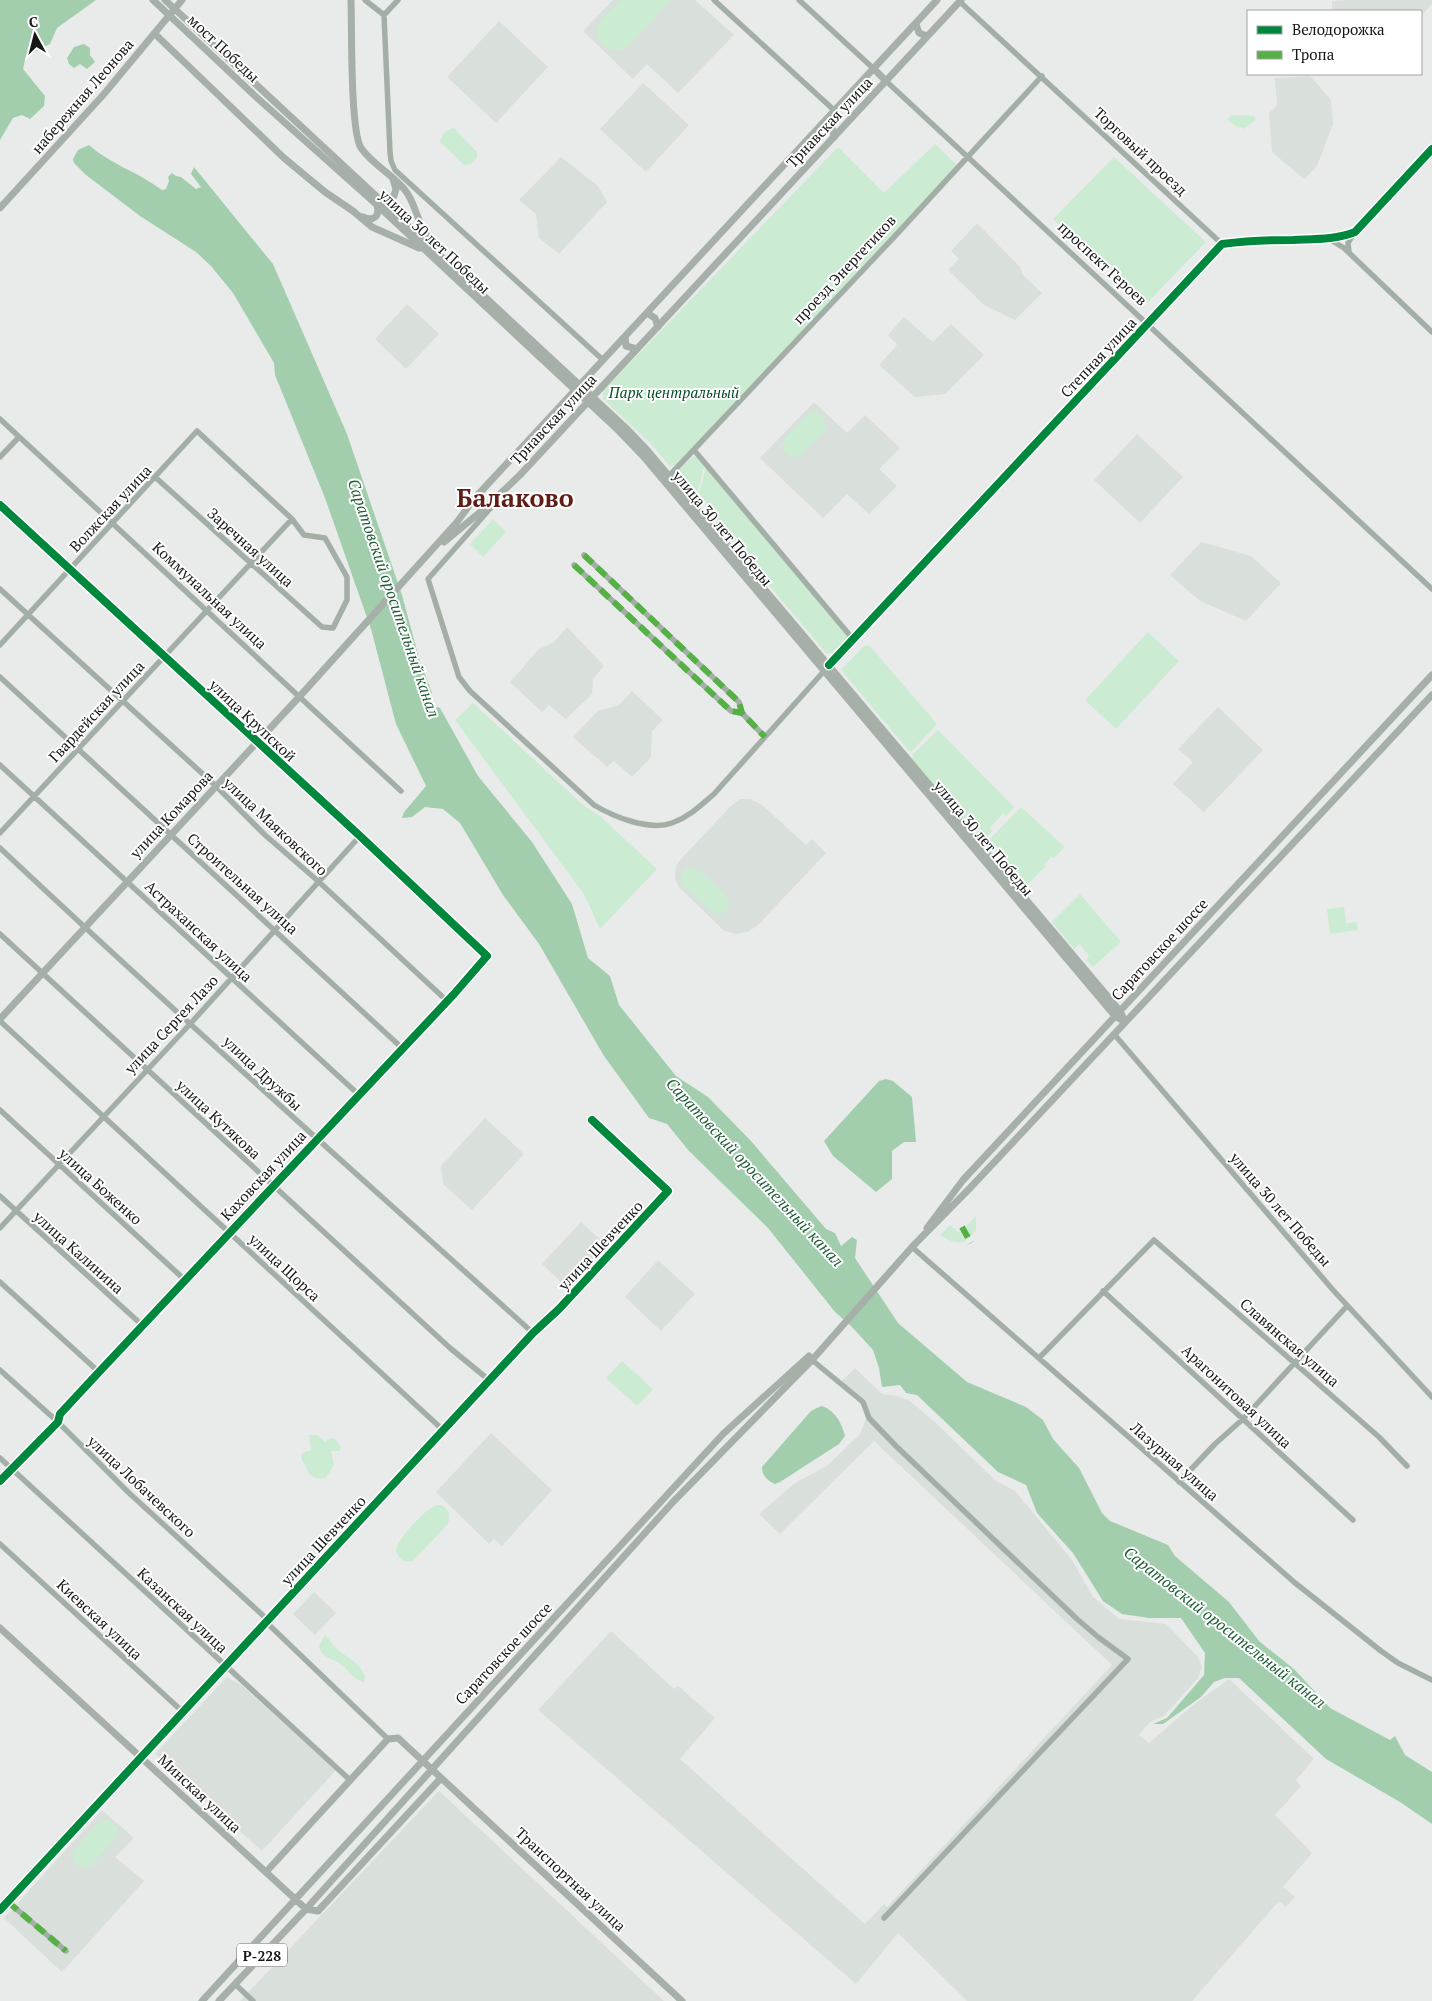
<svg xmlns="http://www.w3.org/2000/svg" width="1432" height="2001" viewBox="0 0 1432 2001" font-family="'PT Serif',serif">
  <rect width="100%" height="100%" fill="#e9ebea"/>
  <path fill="#d9dfda" d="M613,0H695L734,35L678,93L647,64L633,79L583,31Z
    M1347,0H1432V4L1421,16V11H1332V1Z
    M499,21L548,67L496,123L447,77Z
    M1310,76L1331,100L1333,124L1317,166L1304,179L1272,152L1269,113L1277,105L1275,78Z
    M643,83L689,125L646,172L600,129Z
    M561,157L598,186L607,202L559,254L539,238L536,214L519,200Z
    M977,223L1020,267L1023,275L1042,293L1015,320L984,305L948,270L959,259L951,251Z
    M407,304L439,334L406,369L375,339Z
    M904,317L933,342L951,324L984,355L945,394L915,397L879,365L897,345L888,335Z
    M814,402L847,433L865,415L900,448L879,469L897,486L869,514L847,494L823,518L760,458Z
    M1137,434L1183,477L1140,523L1094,480Z
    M1201,542L1251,556L1281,583L1246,621L1200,601L1170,575Z
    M567,627L604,666L593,679L592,694L566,719L549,705L542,712L510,682L539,649L553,643Z
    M632,691L663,720L652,731L651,757L632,777L614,761L607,767L573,737L598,711L619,705Z
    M1218,707L1263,750L1204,812L1173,784L1193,762L1178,749Z
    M740,799H750L762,805L806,845L812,839L826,853L758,925L748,932L735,934L723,930L679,887L675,878L676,866L681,859L731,806Z
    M485,1118L524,1154L472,1210L443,1184L441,1166Z
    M581,1222L605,1244L566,1287L542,1264Z
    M658,1260L695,1294L661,1331L625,1297Z
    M855,1368L882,1394L897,1396L910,1401L937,1424L996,1481L1015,1491L1072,1560L1093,1597L1119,1619L1166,1624L1198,1657L1202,1667L1198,1678L1164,1716L1150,1722L1139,1735L1149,1743L1193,1705L1229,1679L1314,1759L1296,1780L1301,1786L1275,1815L1312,1853L1283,1887L1295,1897L1286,1907L1279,1901L1192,2001H967L898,1933L856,1984L538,1710L611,1631L674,1689L678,1686L715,1718L680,1759L865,1924L884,1904L887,1907L1112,1665L874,1441L780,1534L759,1514L795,1483L827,1466L860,1434L867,1416L859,1401L839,1384Z
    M491,1433L552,1490L502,1546L494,1539L489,1544L436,1492Z
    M314,1592L336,1613L315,1635L293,1614Z
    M227,1677L241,1685L336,1770L262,1851L155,1754Z
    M439,1791L664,2001H240Z
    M102,1810L134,1838L115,1857L144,1881L62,1972L4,1918Z"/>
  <path fill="#cbebd3" d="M621,0H671L627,48C611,56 590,43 599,25C603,15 614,7 621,0Z
    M1232,115L1254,116L1256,119L1244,129L1241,127L1238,128L1227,119Z
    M454,128L477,152V157L471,164L464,165L440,142C442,134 446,130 454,128Z
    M935,144L958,166L677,465L670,466L650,443L603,399V391L837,148H839L884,193Z
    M1114,157L1206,242L1147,303L1053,219Z
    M813,412L817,413L824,418L826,429L801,456L789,457L784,451V439L808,414Z
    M695,456L704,465L697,498L679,477L680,469L692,457Z
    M706,466L848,637L833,653H826L712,517L711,513L713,511L699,494Z
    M493,519L506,532L483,557L470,544Z
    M1148,632L1179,661L1116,729L1085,700Z
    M869,645L937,724L912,751H909L841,670L864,646Z
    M473,703L582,804L600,816L657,869L600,929L584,894L455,720Z
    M938,730L1014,807L1006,816L1003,813L990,828L992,831L985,839L980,840L912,760L913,754Z
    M1021,807L1065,847L1054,858L1051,857L1044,864L1046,866L1024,888L986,843Z
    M691,867C701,869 728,895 730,904L727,911L720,915L712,912L682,885L681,873L684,870Z
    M1080,894L1121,942L1093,967L1086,960L1089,956L1080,944L1074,949L1052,922Z
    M1344,907L1346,923L1357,922L1358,930L1330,934L1327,909Z
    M976,1216V1230L970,1238L967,1236L964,1238L967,1240C958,1246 948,1240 940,1235L950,1225L959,1233Z
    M622,1361L653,1389L637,1406L606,1378Z
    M309,1435H318L325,1442L328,1439L334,1438L341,1447L340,1451H331L334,1465L326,1478C309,1481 309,1472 301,1458L302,1453L311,1450Z
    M437,1505H442L449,1512V1521L447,1525L413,1561C404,1563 398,1559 396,1550C397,1539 427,1507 437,1505Z
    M325,1635C330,1639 331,1643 336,1648C345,1657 361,1662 365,1677L364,1682C351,1679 349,1669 339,1663C330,1658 321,1657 319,1646Z
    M105,1820H110L117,1827V1836L93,1864L90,1867L80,1868L73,1861V1852L97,1824Z"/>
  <path fill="#a3ceae" d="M0,0H96L57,28L50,44L26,56L23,69L45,96L44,106L30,119L22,115L13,118L0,140Z
    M84,44L90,48V55L95,62L87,69L80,64L74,68L69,64L67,58L74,47Z
    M89,145C110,164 138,172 162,190L166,189L169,181L168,177L172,173L176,176L181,177L196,189L201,187L191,174L194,167L273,264L347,434L402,595L419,658L432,693L430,699L433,706L440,708L478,776L532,842L572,904L588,958L610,976L619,1005L676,1076L708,1097L751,1141L826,1229L835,1233L841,1246L852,1237L857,1240L855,1258L898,1323L967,1382L1026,1407L1043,1420L1053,1439L1079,1468L1102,1513L1110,1521L1168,1545L1175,1556L1229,1602L1259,1641L1295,1670L1330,1708L1390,1740L1395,1736L1405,1755L1432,1772V1824L1400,1802L1326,1759L1239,1678H1225L1214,1682L1201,1697L1163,1724H1153L1167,1718L1204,1675L1205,1653L1181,1618H1149L1122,1614L1103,1601L1073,1553L1037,1513L1026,1485L998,1472L917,1395L906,1393L900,1385L882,1387L879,1368L873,1350L852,1327L835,1312L768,1228L689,1151L667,1124L649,1118L604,1056L539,944L503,895L460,823L443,809L425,807L412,817L402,818L404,812L426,786L396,724L371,629L325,498L275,375L274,363L233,293L211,266L196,252L140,216L86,175L74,163L73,159L78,150Z
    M886,1079L893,1081L912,1097L916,1142H904L892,1151V1179L876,1192L833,1156L824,1141L879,1081Z
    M821,1406C834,1409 842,1423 845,1436L839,1444L780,1482L775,1484C767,1480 762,1476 762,1467L811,1411Z"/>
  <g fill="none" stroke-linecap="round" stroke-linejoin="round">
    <path stroke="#a3afa6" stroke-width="5.5" d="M365,0L384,15L390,152L391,161L395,170L603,360
      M714,0L835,111
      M799,0L874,69
      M959,1L1222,244
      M384,15L398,0
      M886,81L1432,589
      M1329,239L1344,248L1432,332
      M1349,252L1348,243L1354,233
      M0,419L401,791
      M694,450L853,639
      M0,457L19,437
      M670,475L896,235L1042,76
      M495,503L428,579L459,677L470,691L594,805C614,817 649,831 672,823C689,817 701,805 714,794L825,670
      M0,505L360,836L487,956L454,994L99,1372L60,1414L58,1422L0,1481
      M584,555L739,702L742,713
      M574,565L731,711L742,713L765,737
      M0,589L216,786L265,835L318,881L446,1000
      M0,645L197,431L292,519L304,535L325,538L347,577V600L333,628L322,627L155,477
      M829,665L1222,244C1246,241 1269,240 1293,240C1314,239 1335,240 1355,232L1432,149
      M0,677L402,1048
      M0,765L359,1095
      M0,833L292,519
      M0,848C175,1013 355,1172 533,1333
      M0,934L450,1348L489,1380
      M0,1021L443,1430
      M1114,1034L1333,1290L1432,1397
      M0,1110L185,1280
      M0,1196L142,1325
      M0,1228L191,1023L360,836
      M912,1247L1294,1582L1381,1651L1398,1663L1432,1680
      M0,1282L99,1372
      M1103,1291L1353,1520
      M1039,1358L1154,1240L1379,1437L1407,1466
      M812,1360L863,1402L869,1418L896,1446L1077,1619L1098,1637L1128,1659L884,1918
      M0,1370L58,1422L128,1492L268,1620
      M0,1458L350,1780
      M1179,1482L1215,1444L1243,1419L1347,1306
      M0,1544L183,1712
      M266,1622L388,1739
      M8,1902L66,1951
      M0,1910L533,1333L559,1309L668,1191L592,1120
      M235,1984L253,2001"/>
    <path stroke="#a6b0a9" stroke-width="7" d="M153,0L254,95L377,205L619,431L643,456L1115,1016L1125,1022
      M165,0L626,428L647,450L1120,1011L1125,1022
      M351,0C352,27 350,130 361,148C373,165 392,174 405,190C417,205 417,226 431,240
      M916,24L919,33L927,36
      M155,34L284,158L325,192L353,211L372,227L419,248
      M874,69L886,81
      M822,125L832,127L834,137
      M382,200L394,196L396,189L393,179
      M0,208L104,94L182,0
      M363,217C374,222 380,216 377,205
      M647,313L655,318L658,327
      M625,337L626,346L637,349
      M444,542L484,509L520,475L961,0
      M0,1019L300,696L457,522L474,499L937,0
      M927,1228L963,1180L1432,675
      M0,1628L306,1909L318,1911L441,1778
      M266,1872L388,1739L398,1738L682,2001
      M202,2001L723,1434L809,1356
      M219,2001L306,1909L672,1503L812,1360L912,1247L970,1188L1432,695"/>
    <path stroke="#55b145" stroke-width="6" stroke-dasharray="12 6" stroke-linecap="butt" d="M584,555L739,702L742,713
      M574,565L731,711L742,713L765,737
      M962,1227L971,1243
      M8,1902L66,1951"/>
    <defs>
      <path id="cycleway" d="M0,505L360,836L487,956L454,994L99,1372L60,1414L58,1422L0,1481
        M829,665L1222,244C1246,241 1269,240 1293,240C1314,239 1335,240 1355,232L1432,149
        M0,1910L533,1333L559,1309L668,1191L592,1120"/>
    </defs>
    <use href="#cycleway" stroke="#fff" stroke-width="11"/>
    <use href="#cycleway" stroke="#00873e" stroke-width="8"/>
  </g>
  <g text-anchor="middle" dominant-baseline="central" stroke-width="4" stroke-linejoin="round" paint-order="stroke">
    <rect fill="#fff" stroke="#5c5d5c" stroke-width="1" x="237" y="1943.5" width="50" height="23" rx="4"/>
    <g font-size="14" font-weight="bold" fill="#161716">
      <text x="262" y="1955">Р-228</text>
    </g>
    <g font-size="15" fill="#161716" stroke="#fff">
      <text transform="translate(224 48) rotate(43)">мост Победы</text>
      <text transform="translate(82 96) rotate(-49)">набережная Леонова</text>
      <text transform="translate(829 122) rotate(-47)">Трнавская улица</text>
      <text transform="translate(1141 151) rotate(43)">Торговый проезд</text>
      <text transform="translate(435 241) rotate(43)">улица 30 лет Победы</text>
      <text transform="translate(1103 263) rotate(43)">проспект Героев</text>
      <text transform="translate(844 269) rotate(-47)">проезд Энергетиков</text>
      <text transform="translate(1098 357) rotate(-47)">Степная улица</text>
      <text transform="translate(553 419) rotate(-47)">Трнавская улица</text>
      <text transform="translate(110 508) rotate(-47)">Волжская улица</text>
      <text transform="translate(723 528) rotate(50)">улица 30 лет Победы</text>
      <text transform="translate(251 547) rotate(42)">Заречная улица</text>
      <text transform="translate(210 595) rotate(43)">Коммунальная улица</text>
      <text transform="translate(96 711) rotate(-47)">Гвардейская улица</text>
      <text transform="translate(253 720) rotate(43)">улица Крупской</text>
      <text transform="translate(171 814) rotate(-47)">улица Комарова</text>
      <text transform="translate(276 826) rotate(43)">улица Маяковского</text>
      <text transform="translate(984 838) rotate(50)">улица 30 лет Победы</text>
      <text transform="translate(243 883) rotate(42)">Строительная улица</text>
      <text transform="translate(199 931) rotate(43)">Астраханская улица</text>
      <text transform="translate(1159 949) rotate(-47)">Саратовское шоссе</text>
      <text transform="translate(171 1024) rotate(-47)">улица Сергея Лазо</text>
      <text transform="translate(263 1073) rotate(43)">улица Дружбы</text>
      <text transform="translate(219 1119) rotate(43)">улица Кутякова</text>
      <text transform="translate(263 1175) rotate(-47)">Каховская улица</text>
      <text transform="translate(101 1186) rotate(42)">улица Боженко</text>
      <text transform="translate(1281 1209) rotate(49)">улица 30 лет Победы</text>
      <text transform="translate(600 1245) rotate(-47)">улица Шевченко</text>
      <text transform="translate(79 1252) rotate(42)">улица Калинина</text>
      <text transform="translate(285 1267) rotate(43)">улица Щорса</text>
      <text transform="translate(1290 1342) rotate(41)">Славянская улица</text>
      <text transform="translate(1237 1396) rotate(43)">Арагонитовая улица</text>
      <text transform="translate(1175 1461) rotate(41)">Лазурная улица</text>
      <text transform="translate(142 1486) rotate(43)">улица Лобачевского</text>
      <text transform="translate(323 1540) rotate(-47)">улица Шевченко</text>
      <text transform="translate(183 1610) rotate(43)">Казанская улица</text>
      <text transform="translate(100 1619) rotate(43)">Киевская улица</text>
      <text transform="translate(503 1653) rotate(-47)">Саратовское шоссе</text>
      <text transform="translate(200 1793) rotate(43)">Минская улица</text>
      <text transform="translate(571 1879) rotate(43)">Транспортная улица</text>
    </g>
    <g font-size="15" font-style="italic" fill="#064e25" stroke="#fff">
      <text x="674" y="392">Парк центральный</text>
    </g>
    <g font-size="16" font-style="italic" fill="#1c5d34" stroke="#fff">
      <text transform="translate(394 598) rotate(71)">Саратовский оросительный канал</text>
      <text transform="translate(755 1172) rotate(47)">Саратовский оросительный канал</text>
      <text transform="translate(1225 1627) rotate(38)">Саратовский оросительный канал</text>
    </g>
    <g font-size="25" font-weight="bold" fill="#601c17" stroke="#fff">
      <text x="515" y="497">Балаково</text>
    </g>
  </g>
  <rect x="1247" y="10" width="175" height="65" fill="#ffffff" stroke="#a2a2a2"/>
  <rect x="1257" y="26" width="25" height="8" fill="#00873e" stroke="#a2a2a2"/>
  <text x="1292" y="35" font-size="15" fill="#161716">Велодорожка</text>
  <rect x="1257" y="51" width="25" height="8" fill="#55b145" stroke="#a2a2a2"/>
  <text x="1292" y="60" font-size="15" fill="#161716">Тропа</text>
  <g transform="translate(35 35) rotate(353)" stroke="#ffffff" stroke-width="4" paint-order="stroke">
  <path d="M0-4L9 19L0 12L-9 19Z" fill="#161716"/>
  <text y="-8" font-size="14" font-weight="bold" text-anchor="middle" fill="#161716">С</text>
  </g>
</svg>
